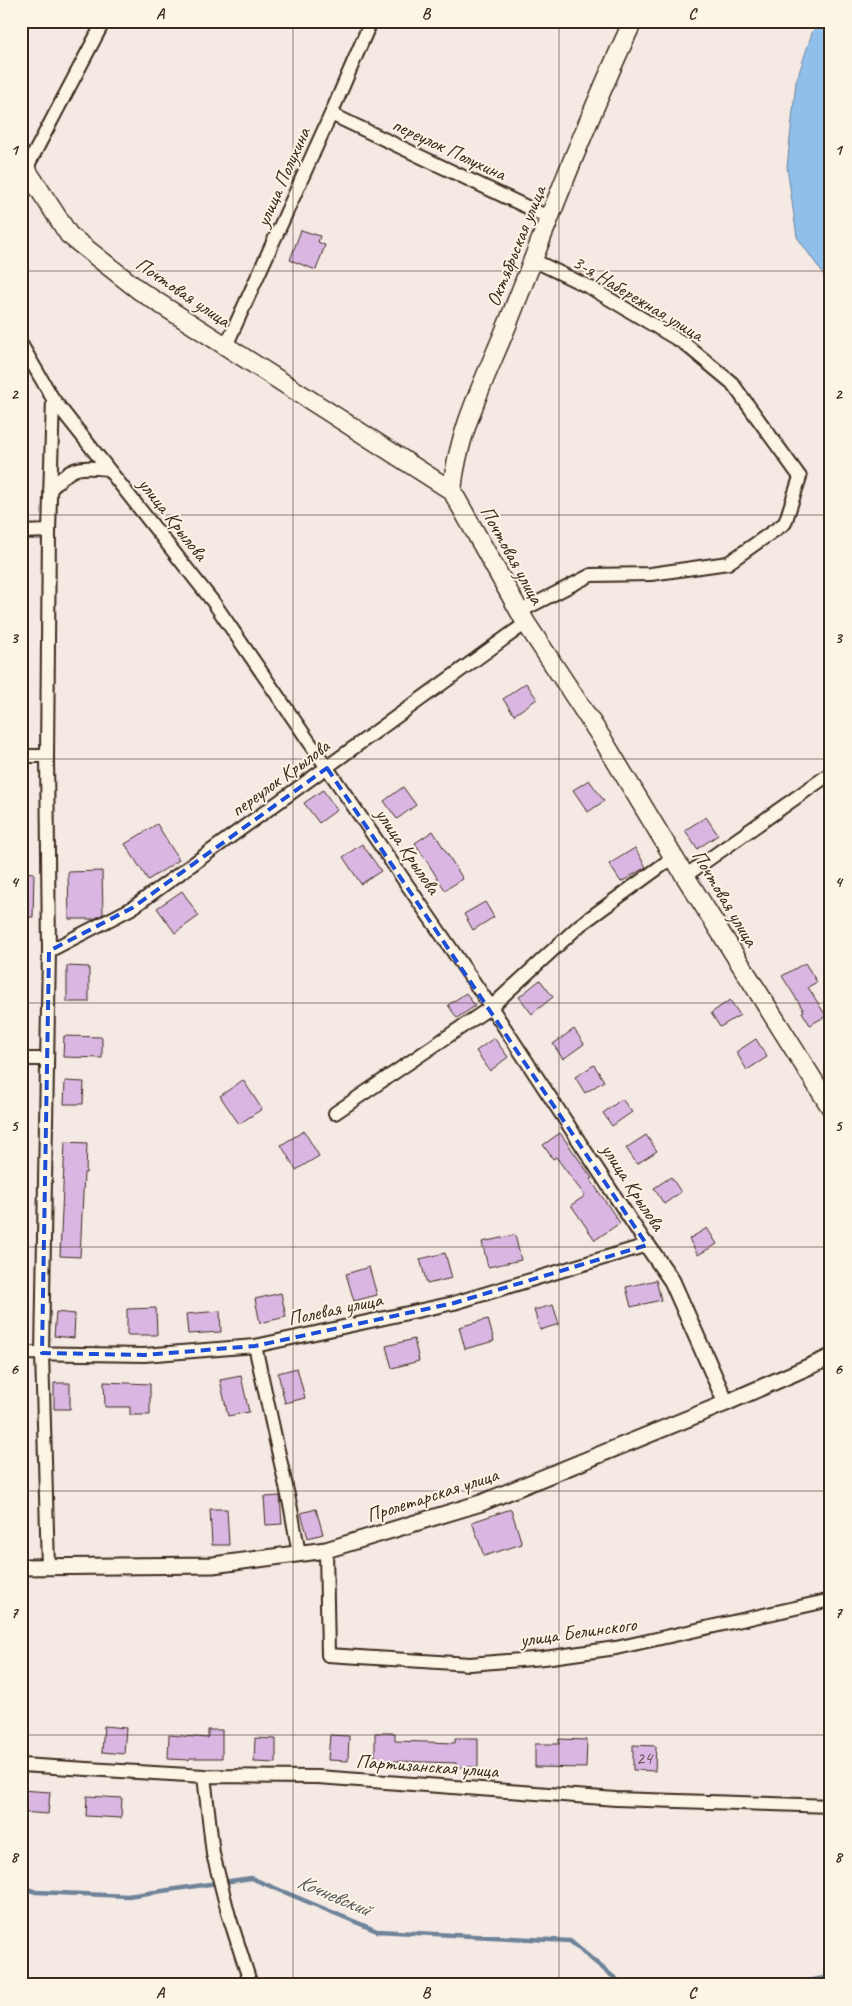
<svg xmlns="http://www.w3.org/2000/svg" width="852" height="2006" viewBox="0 0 852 2006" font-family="Caveat,sans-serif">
  <rect width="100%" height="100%" fill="#f5e9e4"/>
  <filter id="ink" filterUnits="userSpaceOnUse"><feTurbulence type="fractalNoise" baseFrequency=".02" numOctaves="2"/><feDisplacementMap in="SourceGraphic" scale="10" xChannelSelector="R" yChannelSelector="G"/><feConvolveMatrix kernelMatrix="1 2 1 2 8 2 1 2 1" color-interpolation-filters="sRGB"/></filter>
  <g filter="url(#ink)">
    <path fill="#90bfeb" stroke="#6e8399" d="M819,21H831V285L797,237L787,167L796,82L812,33Z"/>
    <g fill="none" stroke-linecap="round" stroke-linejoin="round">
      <path stroke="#6e8399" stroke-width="4.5" d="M21,1887L36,1892L128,1896L251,1878L377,1931L570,1941L623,1985
        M782,1985L831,1977"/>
    </g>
    <path fill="#dab7e2" stroke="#3b2a1e" d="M301,230L320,236L318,242L325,245L316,270L290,260Z
      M526,683L537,699L514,715L503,699Z
      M589,780L604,801L588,812L573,790Z
      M403,787L416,805L397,819L384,801Z
      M323,790L337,810L319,823L304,803Z
      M706,817L718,835L697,849L685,830Z
      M157,824L179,860L148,880L125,844Z
      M433,831L463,879L445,890L415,843Z
      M362,844L381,871L361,884L343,857Z
      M635,848L646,867L621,882L609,864Z
      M102,871L103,914L94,919H69L68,872Z
      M21,872L34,873L33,917H21Z
      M182,891L199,916L175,933L157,908Z
      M485,902L494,917L473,930L464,914Z
      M805,963L817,982L808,987L826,1016L810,1025L802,1012L804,1011L782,976Z
      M67,966L89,967V1002H67Z
      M540,980L553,997L532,1014L519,997Z
      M466,993L475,1006L457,1018L448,1005Z
      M730,1000L740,1015L720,1027L711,1013Z
      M574,1029L584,1044L563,1059L553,1044Z
      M64,1036L102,1037V1058L63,1057Z
      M494,1038L508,1057L490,1071L476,1051Z
      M756,1039L767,1057L747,1070L736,1052Z
      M594,1065L604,1081L585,1093L575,1077Z
      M243,1080L262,1109L239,1124L220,1096Z
      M65,1081L84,1082L83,1104H64Z
      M622,1099L632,1112L612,1126L603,1113Z
      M304,1131L319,1156L296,1170L281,1145Z
      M560,1133L592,1178L590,1179L620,1223L595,1240L571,1205L585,1196L556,1157L553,1159L543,1145Z
      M646,1135L657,1151L637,1164L626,1148Z
      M65,1142L87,1143L86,1173H84L80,1257L60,1256Z
      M671,1177L681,1192L664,1204L654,1188Z
      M707,1228L717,1244L698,1255L689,1239Z
      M515,1235L521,1260L488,1267L482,1242Z
      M445,1253L452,1278L427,1284L420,1259Z
      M369,1267L377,1295L354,1301L346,1274Z
      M656,1280L661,1300L631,1307L626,1287Z
      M281,1293L286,1317L260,1323L255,1299Z
      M553,1305L559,1324L540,1330L534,1310Z
      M156,1308L157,1335H127V1309Z
      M220,1311L221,1332L188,1334L186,1314Z
      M56,1312L75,1314L74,1338L54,1336Z
      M488,1319L494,1341L465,1349L459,1327Z
      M414,1339L419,1361L392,1368L386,1346Z
      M297,1368L305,1398L285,1403L278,1373Z
      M241,1376L249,1412L228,1416L220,1380Z
      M104,1382L150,1384V1415H130V1407H105Z
      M54,1383H70V1409H54Z
      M280,1496L282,1524L266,1525L264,1497Z
      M210,1509H227L229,1545H212Z
      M316,1509L323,1534L308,1538L301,1513Z
      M511,1509L522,1544L484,1556L472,1522Z
      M104,1726L126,1728L124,1754L102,1752Z
      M208,1730H222V1758H190L189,1760L168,1759L169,1735L208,1738Z
      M375,1733H395V1741L455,1743V1738H478V1767H456V1763L394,1761V1762H375Z
      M330,1735L349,1736L348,1761L328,1760Z
      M255,1738L276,1739V1763L254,1762Z
      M559,1739L587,1740L586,1768L535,1767V1744H559Z
      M633,1745L656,1746L655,1771L633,1770Z
      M21,1790L50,1792L48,1814L21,1812Z
      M87,1796L122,1798L121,1818L86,1816Z"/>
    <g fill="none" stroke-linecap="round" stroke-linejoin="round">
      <defs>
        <path id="minor" d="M331,114L550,218
          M21,170L26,169L104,21
          M21,344L53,399L214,603L491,1007L647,1245L454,1303L255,1346L144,1355L21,1353
          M226,346L331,114L371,21
          M50,490C72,466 77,466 108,469
          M21,532L49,531
          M519,612L591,575L651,574L728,563L785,523L800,477L732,383L685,344L591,288L533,260
          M21,756H47
          M685,876L831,773
          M49,951L132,908L526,623
          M21,1059H46
          M335,1113L491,1007L580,925L675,856
          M255,1346L291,1509L299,1554
          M326,1550L328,1655L470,1664L544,1658L616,1648L831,1600
          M48,1567L42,1353L49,951L47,756L49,531L53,399
          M21,1765L204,1776L318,1777L616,1799L831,1806
          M204,1776L213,1854L229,1916L251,1985"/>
        <path id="tertiary" d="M647,1245L672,1281L726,1403
          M21,1567L213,1565L326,1550L481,1503L726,1403L831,1357"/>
        <path id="secondary" d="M21,156L26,169L69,235L140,291L452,491L526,623L603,740L685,876L831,1108
          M452,491C457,433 486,377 508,323C548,222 587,119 633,21"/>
      </defs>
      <use href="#minor" stroke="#3b2a1e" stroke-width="16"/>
      <use href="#tertiary" stroke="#3b2a1e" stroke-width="19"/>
      <use href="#secondary" stroke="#3b2a1e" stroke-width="21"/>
      <use href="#minor" stroke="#fcf5e5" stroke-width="12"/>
      <use href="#tertiary" stroke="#fcf5e5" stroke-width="15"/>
      <use href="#secondary" stroke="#fcf5e5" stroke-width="18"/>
    </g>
  </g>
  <path fill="none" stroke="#1d4ed8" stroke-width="4" stroke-dasharray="10 6" stroke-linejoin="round" d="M327,768L647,1245L454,1303L255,1346L144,1355L42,1353L49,951L132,908Z"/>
  <path fill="none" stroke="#3b2a1e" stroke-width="1" stroke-opacity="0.55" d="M293,21V1985M559,21V1985M21,271H831M21,515H831M21,759H831M21,1003H831M21,1247H831M21,1491H831M21,1735H831"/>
  <g text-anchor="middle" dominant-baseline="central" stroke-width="4" stroke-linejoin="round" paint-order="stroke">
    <g font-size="18" fill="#634d4f">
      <text x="644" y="1758">24</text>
    </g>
    <g font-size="20" fill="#3b2a1e" stroke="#fcf5e5">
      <text transform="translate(449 149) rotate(25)">переулок Полухина</text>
      <text transform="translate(283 177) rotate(-66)">улица Полухина</text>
      <text transform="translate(516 246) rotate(-68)">Октябрьская улица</text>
      <text transform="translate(183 292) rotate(34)">Почтовая улица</text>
      <text transform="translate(638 298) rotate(31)">3-я Набережная улица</text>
      <text transform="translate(173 519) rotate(52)">улица Крылова</text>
      <text transform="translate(512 555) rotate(61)">Почтовая улица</text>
      <text transform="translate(280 778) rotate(-36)">переулок Крылова</text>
      <text transform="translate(408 851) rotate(56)">улица Крылова</text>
      <text transform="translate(725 898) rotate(59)">Почтовая улица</text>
      <text transform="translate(633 1187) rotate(57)">улица Крылова</text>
      <text transform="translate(335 1309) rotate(-12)">Полевая улица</text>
      <text transform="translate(432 1495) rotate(-18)">Пролетарская улица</text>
      <text transform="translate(578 1632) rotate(-8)">улица Белинского</text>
      <text transform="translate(427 1766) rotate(4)">Партизанская улица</text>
    </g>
    <g font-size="21" font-style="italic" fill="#54575c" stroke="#fcf5e5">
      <text transform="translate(334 1895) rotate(23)">Кочневский</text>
    </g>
  </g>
  <rect width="852" height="2006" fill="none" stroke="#fcf5e5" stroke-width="55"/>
  <rect x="28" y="28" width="796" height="1950" fill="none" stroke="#3b2a1e" stroke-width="2"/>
  <g font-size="16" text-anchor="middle" font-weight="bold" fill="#3b2a1e">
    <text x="160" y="19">A</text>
    <text x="426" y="19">B</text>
    <text x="692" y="19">C</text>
    <text x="14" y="155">1</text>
    <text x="838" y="155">1</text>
    <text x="14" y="399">2</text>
    <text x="838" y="399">2</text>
    <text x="14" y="643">3</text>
    <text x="838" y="643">3</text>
    <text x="14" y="887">4</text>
    <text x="838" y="887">4</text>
    <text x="14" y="1131">5</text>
    <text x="838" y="1131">5</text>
    <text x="14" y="1374">6</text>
    <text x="838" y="1374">6</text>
    <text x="14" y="1618">7</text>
    <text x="838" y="1618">7</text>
    <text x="14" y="1862">8</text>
    <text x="838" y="1862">8</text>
    <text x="160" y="1998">A</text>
    <text x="426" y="1998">B</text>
    <text x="692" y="1998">C</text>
  </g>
</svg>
